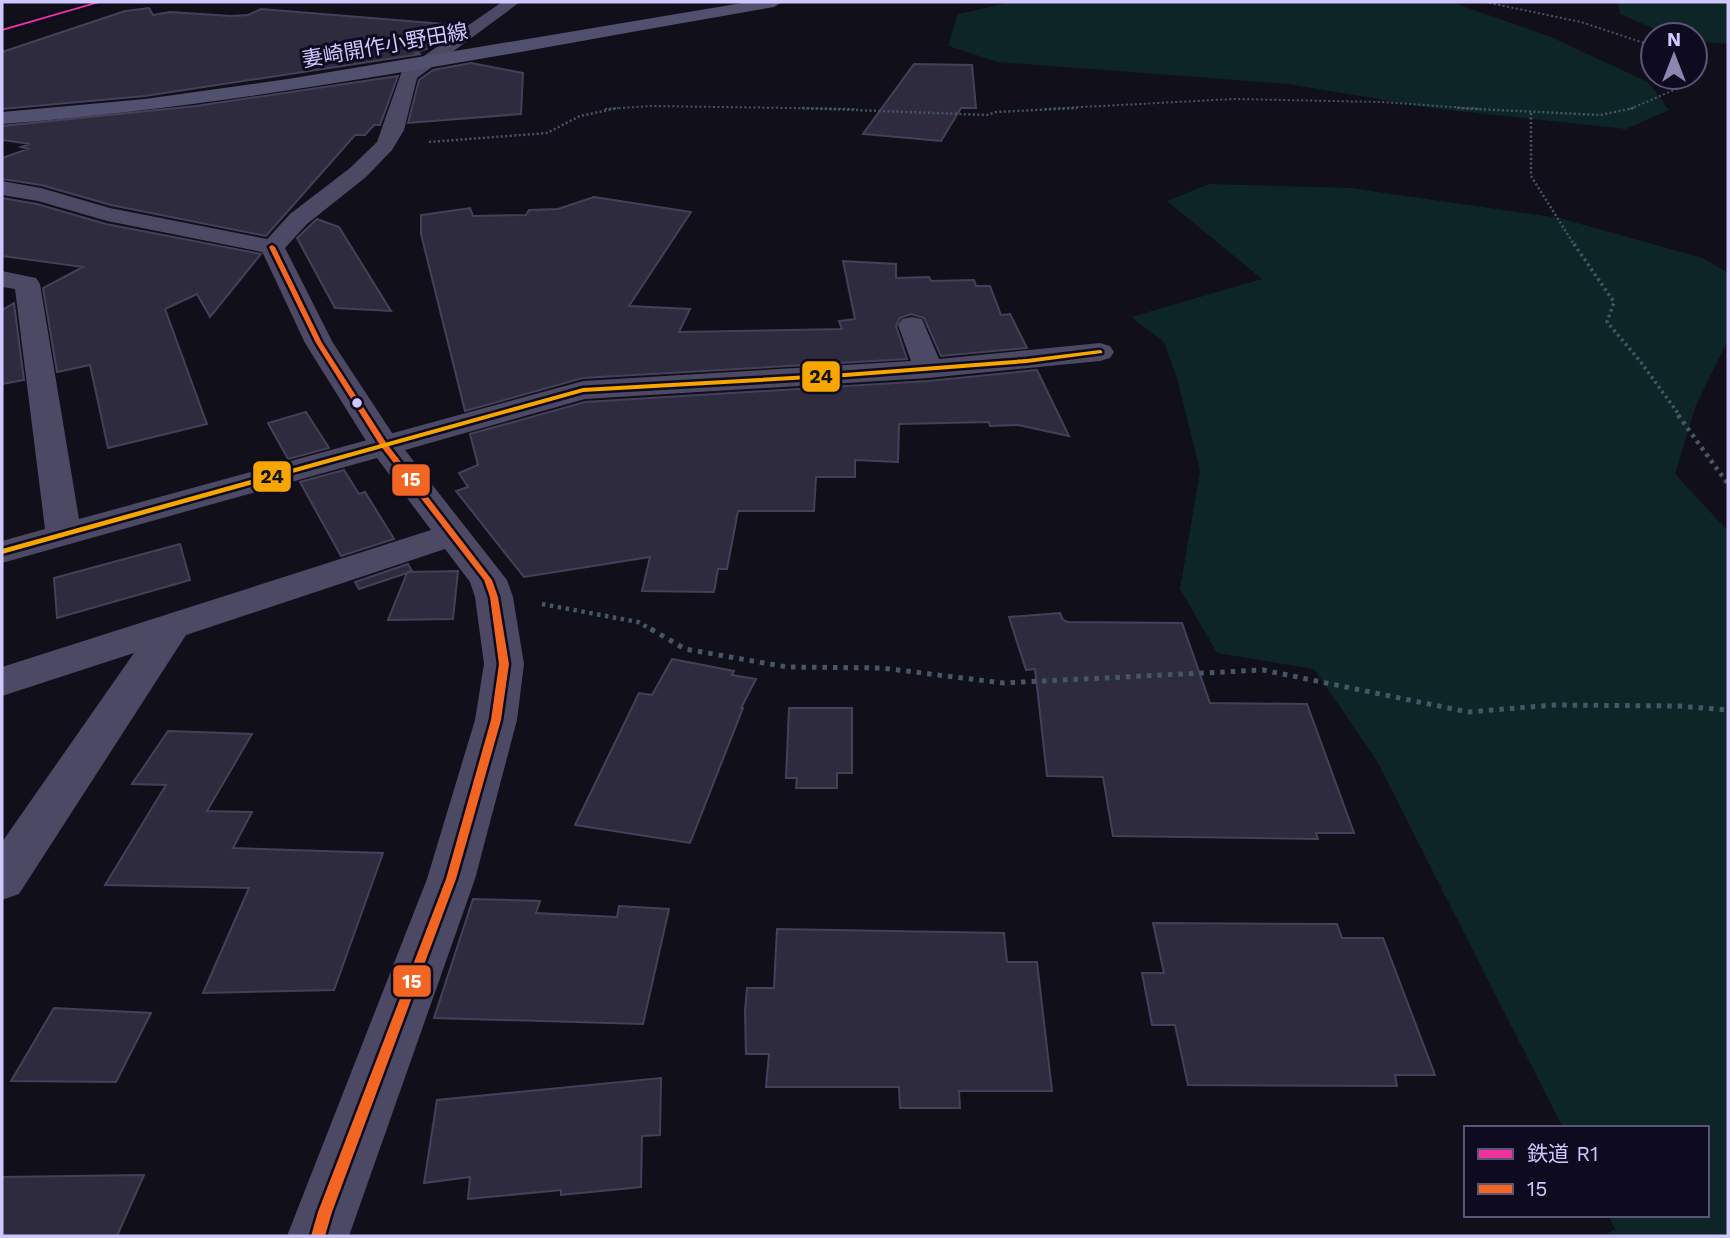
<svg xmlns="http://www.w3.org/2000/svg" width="1730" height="1238" viewBox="0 0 1730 1238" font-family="'Work Sans','Noto Sans JP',sans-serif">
  <rect width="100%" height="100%" fill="#110f1a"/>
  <path fill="#0e2527" d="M1013,2L1454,3L1551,37L1648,82L1669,110L1626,129L1431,108L1289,84L998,62L948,46L958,14Z
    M1618,2H1728V44L1695,41V35H1669L1620,14Z
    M1209,184L1350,188L1559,218L1703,258L1728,273V340L1696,405L1675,474L1728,531V1236H1604L1615,1229L1608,1215H1707V1128H1563L1377,761L1314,669L1217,653L1180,589L1200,471L1177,378L1164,342L1131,317L1262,279L1167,201Z"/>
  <path fill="#2f2b3e" stroke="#444059" stroke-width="2" d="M149,8L153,15L170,12L231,16L248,15L261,9L444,24L436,28L457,30L435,45L416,53L421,54L145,96L2,109V52L125,11Z
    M471,63L523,73L521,114L408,123L419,80L433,70Z
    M914,64L972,65L976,108H961L941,141L863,134Z
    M398,76L380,125H374L365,135H355L266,236L111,205L41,185L2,179V158L28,149L21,147L30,144L2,140V126L196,106Z
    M594,197L691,212L629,306L690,309L679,332L842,329L839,321L855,319L843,261L896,264V278L929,277L931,281L974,280L976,286H990L1001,315L1010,314L1027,348L941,356L924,318L911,314L900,318L896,326L907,359L583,378L465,411L421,234V215L470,208L473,216L526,215L529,210L558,209Z
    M2,198L37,204L106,224L261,254L210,317L197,294L165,309L207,424L108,448L90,365L57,372L43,288L83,267L2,256Z
    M317,219L339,227L391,311L335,308L297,238Z
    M14,303L24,380L2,384V310Z
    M1037,370L1069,436L1018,425L990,426L989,422L899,424L898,462L855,460V477H816L814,511H738L727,569H718L714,592L642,591L650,557L524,577L456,491L468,487L459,473L478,465L470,434L585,402L928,381Z
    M306,412L329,448L288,459L268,423Z
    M344,470L359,494L365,492L394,539L341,556L300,482Z
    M180,544L190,580L57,618L54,578Z
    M408,564L412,571L407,572L458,571L453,619L388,620L407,573L359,589L355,582Z
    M1060,613L1063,620L1068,622L1182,623L1210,703L1307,704L1354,833H1316L1318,839L1113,836L1103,777L1047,776L1035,669L1026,670L1009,617Z
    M672,659L734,671L732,675L756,679L741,708H743L690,843L575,825L639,693L652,695Z
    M789,708H852V773H837V788H796L797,778H786Z
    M168,731L252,734L207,811L252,812L233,848L383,853L334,990L203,993L249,888L105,885L166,785L132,784Z
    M473,899L540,901L536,913L617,917L619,906L669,909L643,1024L434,1018Z
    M1153,923L1337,924L1342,938H1383L1435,1075H1395L1397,1086L1188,1085L1175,1025H1152L1142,973H1164Z
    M777,929L1004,933L1007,962H1037L1052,1091H959L960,1108H900L899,1087H766L769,1054H746L745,1011L747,988H774Z
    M54,1008L151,1013L116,1082L11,1081Z
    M661,1078L660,1135L642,1136L641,1187L561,1195V1190L468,1199L470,1177L424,1183L437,1100Z
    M144,1175L117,1236H2V1177Z"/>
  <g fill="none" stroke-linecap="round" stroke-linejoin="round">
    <path stroke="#465666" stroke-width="2" stroke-dasharray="2 2.5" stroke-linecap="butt" d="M1485,2L1581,22L1653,46
      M605,109L652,106L855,109
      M1045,109L1234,99L1381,102L1481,109
      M1630,109L1690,83L1689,77"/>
    <path stroke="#465666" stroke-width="2.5" stroke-dasharray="2 2.5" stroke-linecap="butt" d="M802,108L987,115L996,112L1077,108
      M1457,108L1600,115L1634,108
      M1531,113V176L1575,246
      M429,142L547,133L580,116L618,108"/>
    <path stroke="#465666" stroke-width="3.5" stroke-dasharray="2.5 3.5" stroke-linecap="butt" d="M1574,244L1614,302L1607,322L1640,361L1680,416"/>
    <path stroke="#465666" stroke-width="4.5" stroke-dasharray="3.5 4.5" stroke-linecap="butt" d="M1678,415L1728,484
      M542,604L638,622L654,631"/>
    <path stroke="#465666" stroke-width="5" stroke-dasharray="4.5 6" stroke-linecap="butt" d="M651,629L685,649L787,667L882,668L1003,683L1263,670L1468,712L1554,705L1678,706L1728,710"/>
    <path fill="#4b4964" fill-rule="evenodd" d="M2,181L41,188L110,208L272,240L281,242L284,247L281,252L272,254L107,221L38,201L2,195Z
      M2,271L36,278L40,284L79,519L583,381L911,361L898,325L902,319L912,317L922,319L939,359L1100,343L1110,346L1114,352L1110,358L1100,361L928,378L585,399L405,450L507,580L513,597L524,664L517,720L475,879L349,1236H287L427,879L475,720L484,664L475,597L470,582L445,549L186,635L19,894L2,900V842L134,653L2,696V667L431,530L377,458L2,563V541L45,529L15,289L2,287Z"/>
    <path fill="#4b4964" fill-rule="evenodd" d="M502,2H520L417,78L404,130L392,150L366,177L307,224L285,248L333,343L400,445L395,452L384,455L373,452L305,343L260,247L290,214L350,168L377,142L402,71Z"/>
    <path fill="#51506e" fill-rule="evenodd" d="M748,2H782L774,7C518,51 261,104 2,124V112L145,99L288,79Z"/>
    <defs>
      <path id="bus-1" d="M272,245L275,247L322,343L387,444L492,580L498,597L509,664L501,720L456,879L332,1212L325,1236H311L318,1212L446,879L491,720L499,664L490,597L484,580L380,445L316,343L269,247Z"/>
      <path id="bus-2" d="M1100,350L1102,351V353L1027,363L845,377L583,392L2,554V549L583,388L845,373L1027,359Z"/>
    </defs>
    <use href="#bus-1" stroke="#0e0a1f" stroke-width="5"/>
    <use href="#bus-2" stroke="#0e0a1f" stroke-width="5"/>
    <use href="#bus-1" fill="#f26522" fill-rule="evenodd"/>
    <use href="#bus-2" fill="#f7a600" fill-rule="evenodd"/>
    <defs>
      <path id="rail-1" d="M96,2H102L2,31V29Z"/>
    </defs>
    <use href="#rail-1" stroke="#0e0a1f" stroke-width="6"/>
    <use href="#rail-1" fill="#ef339a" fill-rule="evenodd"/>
  </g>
  <circle fill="#cfc8ff" stroke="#0e0a1f" stroke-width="2.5" cx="357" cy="403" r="6"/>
  <g text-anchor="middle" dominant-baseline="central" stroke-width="6" stroke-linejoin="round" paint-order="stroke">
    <g font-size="21" fill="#cfc8ff" stroke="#0e0a1f">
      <text transform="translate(385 45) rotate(-10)">妻崎開作小野田線</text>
    </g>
  </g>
  <g stroke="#0e0a1f" stroke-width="2.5">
    <rect x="801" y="360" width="40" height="33" rx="7" fill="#f7a600"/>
    <rect x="252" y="460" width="40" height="33" rx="7" fill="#f7a600"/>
    <rect x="391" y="463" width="40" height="34" rx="7" fill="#f26522"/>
    <rect x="392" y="964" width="40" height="34" rx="7" fill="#f26522"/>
  </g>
  <g font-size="19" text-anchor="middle" font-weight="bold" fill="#fff">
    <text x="411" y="486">15</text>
    <text x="412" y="988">15</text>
  </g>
  <g font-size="19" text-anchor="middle" font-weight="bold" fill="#111">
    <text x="821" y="383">24</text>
    <text x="272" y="483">24</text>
  </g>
  <rect width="1730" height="1238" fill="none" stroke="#cfc8ff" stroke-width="7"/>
  <rect x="1464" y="1126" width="245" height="91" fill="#0e0a1f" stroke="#5b5679" stroke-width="2"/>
  <rect x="1478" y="1149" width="35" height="10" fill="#ef339a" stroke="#5b5679" stroke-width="2"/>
  <text x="1527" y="1161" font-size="21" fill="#cfc8ff">鉄道 R1</text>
  <rect x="1478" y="1184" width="35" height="10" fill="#f26522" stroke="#5b5679" stroke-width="2"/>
  <text x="1527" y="1196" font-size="21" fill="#cfc8ff">15</text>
  <g transform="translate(1674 56)"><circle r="33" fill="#0e0a1f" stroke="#5b5679" stroke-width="2"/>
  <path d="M0-5L12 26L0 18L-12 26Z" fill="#8c87af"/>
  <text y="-10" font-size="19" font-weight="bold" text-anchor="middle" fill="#cfc8ff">N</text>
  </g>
</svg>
